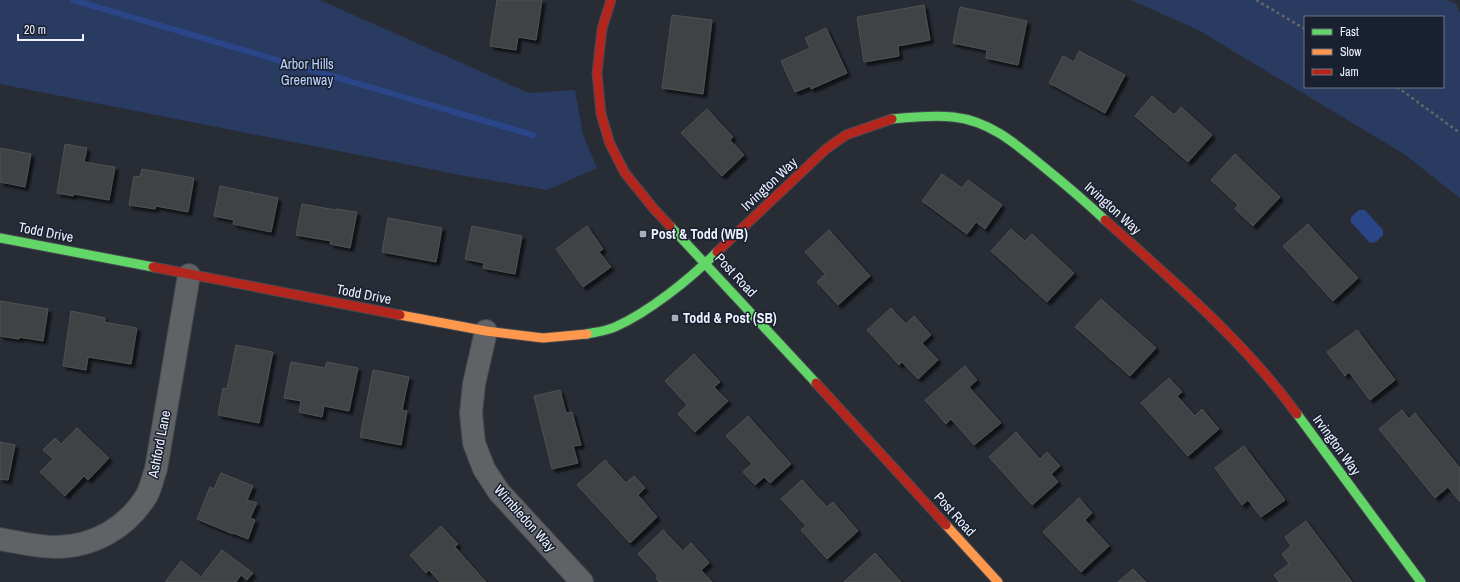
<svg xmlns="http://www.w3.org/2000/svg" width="1460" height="582" viewBox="0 0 1460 582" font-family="'Archivo Narrow',sans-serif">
  <defs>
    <filter id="shadow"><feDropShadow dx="3.5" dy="3.5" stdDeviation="1" flood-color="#0009"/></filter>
  </defs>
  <rect width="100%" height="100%" fill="#282c35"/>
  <path fill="#2a3b61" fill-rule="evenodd" d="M0,0H320L529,93L575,90L583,135L597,168L547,190L460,175L0,84Z
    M1131,0H1447L1456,4L1460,13V198L1404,154L1200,31ZM1305,17H1443V87H1305Z"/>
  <path fill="#2a4588" d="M1359,210H1365L1383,230V235L1376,242L1370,243L1351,222V217Z"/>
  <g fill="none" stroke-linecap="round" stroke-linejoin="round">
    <path stroke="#2a4588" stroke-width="6" d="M73,0L533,135"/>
  </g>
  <path fill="#3f4244" stroke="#4f5253" filter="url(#shadow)" d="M497,0H542L536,40L518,37L516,50L490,46Z
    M924,5L930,40L898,46L899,56L864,62L857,17Z
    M960,7L1027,21L1018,65L986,58L987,50L953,43Z
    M672,15L712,20L703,94L662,88Z
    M826,28L847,73L811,89L810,86L795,92L781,61L810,48L805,38Z
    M1079,51L1125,75L1105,113L1049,83L1063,56L1074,62Z
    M1152,96L1174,115L1181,107L1212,135L1188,162L1135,116Z
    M707,109L733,137L730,140L744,155L722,176L681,133Z
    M65,144L87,148L84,162L115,167L109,200L74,194L73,196L57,193Z
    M0,148L31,154L25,187L0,182Z
    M1235,154L1280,197L1253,226L1235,209L1238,205L1211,180Z
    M142,169L194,178L188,212L156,206L155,209L129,205L134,176L140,177Z
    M942,174L962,188L968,180L1002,205L985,229L976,222L967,234L922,201Z
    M220,186L278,198L271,232L233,224L234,220L214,216Z
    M302,204L336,210V209L357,212L350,248L330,244L331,241L296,235Z
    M388,218L442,228L436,262L382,252Z
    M1308,224L1358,278L1333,301L1283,246Z
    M472,226L522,236L515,274L483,268L484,263L465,259Z
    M587,226L603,249L599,252L611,267L583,287L556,249Z
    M1011,229L1025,241L1032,234L1074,273L1047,302L991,251Z
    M829,230L870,276L838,305L817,282L825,274L805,252Z
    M1101,299L1156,348L1130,376L1075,327Z
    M0,301L48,309L43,341L19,337V339L0,336Z
    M891,308L906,324L914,316L931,335L922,343L938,360L918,379L902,362L899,365L867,330Z
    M71,311L105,318L104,322L137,328L131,364L88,357L86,370L63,366Z
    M1357,330L1395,380L1370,400L1349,372L1345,376L1327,352Z
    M236,345L273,352L259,423L218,415L223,388L227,389Z
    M694,354L720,382L714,387L728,401L695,432L678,414L687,405L665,381Z
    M291,362L325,368L327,362L358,368L349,411L324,406L322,417L299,412L301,401L284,398Z
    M965,366L977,380L969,387L1001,423L974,445L951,419L946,424L925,400Z
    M373,370L409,377L402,410L407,411L401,445L360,437Z
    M1169,378L1182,392L1177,396L1195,416L1202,409L1219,429L1188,456L1141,403Z
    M560,390L566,413L572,412L581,445L573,446L578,463L552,469L534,396Z
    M1402,410L1409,419L1415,413L1460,468V502L1448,487L1435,498L1379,429Z
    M748,416L791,464L770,483L764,477L755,485L743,472L752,464L726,436Z
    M77,428L109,458L88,480L84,476L65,496L40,472L53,459L43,450L55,438L61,444Z
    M1016,432L1040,459L1047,452L1060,466L1051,474L1058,482L1032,505L989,457Z
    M0,442L15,445L8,480L0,479Z
    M1244,446L1285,500L1261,517L1248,500L1242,505L1215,468Z
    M605,460L626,483L634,476L645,488L638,495L657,517L630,543L577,485Z
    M221,473L253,486L247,500L257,503L250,518L255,520L248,539L233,533V534L197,519L210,487L214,489Z
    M802,480L827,507L833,502L858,531L827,559L801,530L806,526L781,499Z
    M1079,498L1092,513L1085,520L1109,546L1081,572L1043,532Z
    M1306,521L1352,582H1279L1274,575L1289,564L1282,554L1291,546L1285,537Z
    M441,526L458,544L455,547L486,582H440L429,570L426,573L410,555Z
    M663,530L683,551L691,543L707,560L709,563L701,570L712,582H659L656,578L658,576L638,554Z
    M222,550L253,573L247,580L241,575L236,582H165L181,561L201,577Z
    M875,553L901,582H844Z
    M1133,569L1146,582H1118Z"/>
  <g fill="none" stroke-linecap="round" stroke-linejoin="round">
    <defs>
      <path id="street" d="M486,331L474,384L471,413L474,443L484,469L499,492L582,582
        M0,539C18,542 37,547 55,547C93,547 127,528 147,495C151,487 153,477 156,469L189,275"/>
      <path id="fast" d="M892,119C912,117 933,115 953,117C991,121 1017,145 1045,168C1066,185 1086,202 1105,220
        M670,226L816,383
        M0,238L153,267
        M587,334C596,332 606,331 615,327C649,312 690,279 717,252
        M1297,414L1421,582"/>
      <path id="slow" d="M400,315L486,331L543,338L587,334
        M946,525L998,582"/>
      <path id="jam" d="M611,0L602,29L597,73L601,114L610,144L625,173L654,209L670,226
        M1105,220C1173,281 1243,340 1297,414
        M717,252L826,149L846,135L892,119
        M153,267L400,315
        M816,383L946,525"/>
    </defs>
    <use href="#street" stroke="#454950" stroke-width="24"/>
    <use href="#fast" stroke="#454950" stroke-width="11"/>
    <use href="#slow" stroke="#454950" stroke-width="11"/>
    <use href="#jam" stroke="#454950" stroke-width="11"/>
    <path stroke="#626469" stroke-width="2.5" stroke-dasharray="3 3" stroke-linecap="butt" d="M1256,0L1305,29
      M1397,87L1460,133"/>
    <use href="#street" stroke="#606265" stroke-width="22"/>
    <use href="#fast" stroke="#63d668" stroke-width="9"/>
    <use href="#slow" stroke="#ff974d" stroke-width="9"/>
    <use href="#jam" stroke="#b3261e" stroke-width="9"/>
  </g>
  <g fill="#a9adb8" stroke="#192030" stroke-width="1.5">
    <rect x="639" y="230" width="8" height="8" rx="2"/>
    <rect x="671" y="314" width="8" height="8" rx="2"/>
  </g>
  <g text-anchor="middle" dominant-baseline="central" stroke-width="3" stroke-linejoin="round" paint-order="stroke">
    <g font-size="14" fill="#bdd2fb" stroke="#192030">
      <text x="307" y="64">Arbor Hills<tspan x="307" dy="16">Greenway</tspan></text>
    </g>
    <g font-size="14" fill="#eef3fe" stroke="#192030">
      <text transform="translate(769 184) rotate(-43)">Irvington Way</text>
      <text transform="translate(1113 208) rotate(42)">Irvington Way</text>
      <text transform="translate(46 232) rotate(11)">Todd Drive</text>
      <text transform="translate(736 275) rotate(47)">Post Road</text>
      <text transform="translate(364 294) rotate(11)">Todd Drive</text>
      <text transform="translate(159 444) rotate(-79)">Ashford Lane</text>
      <text transform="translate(1337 445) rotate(54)">Irvington Way</text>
      <text transform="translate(955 514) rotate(48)">Post Road</text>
      <text transform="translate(525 518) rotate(48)">Wimbledon Way</text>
    </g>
    <g font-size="14" font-weight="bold" fill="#eef3fe" stroke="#192030" text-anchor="start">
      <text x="651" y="234">Post &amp; Todd (WB)</text>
      <text x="683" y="318">Todd &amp; Post (SB)</text>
    </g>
  </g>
  <rect x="1304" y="16" width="140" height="72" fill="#192030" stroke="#6e7482"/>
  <rect x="1312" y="29" width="20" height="6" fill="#63d668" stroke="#6e7482"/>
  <text x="1340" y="36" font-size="12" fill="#eef3fe">Fast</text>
  <rect x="1312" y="49" width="20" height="6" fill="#ff974d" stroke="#6e7482"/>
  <text x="1340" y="56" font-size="12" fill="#eef3fe">Slow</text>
  <rect x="1312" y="69" width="20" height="6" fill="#b3261e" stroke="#6e7482"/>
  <text x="1340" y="76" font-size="12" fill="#eef3fe">Jam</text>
  <path d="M18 34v6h65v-6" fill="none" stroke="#eef3fe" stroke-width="2"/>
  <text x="24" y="34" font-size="12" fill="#eef3fe" stroke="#192030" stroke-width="3" paint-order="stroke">20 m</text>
</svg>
